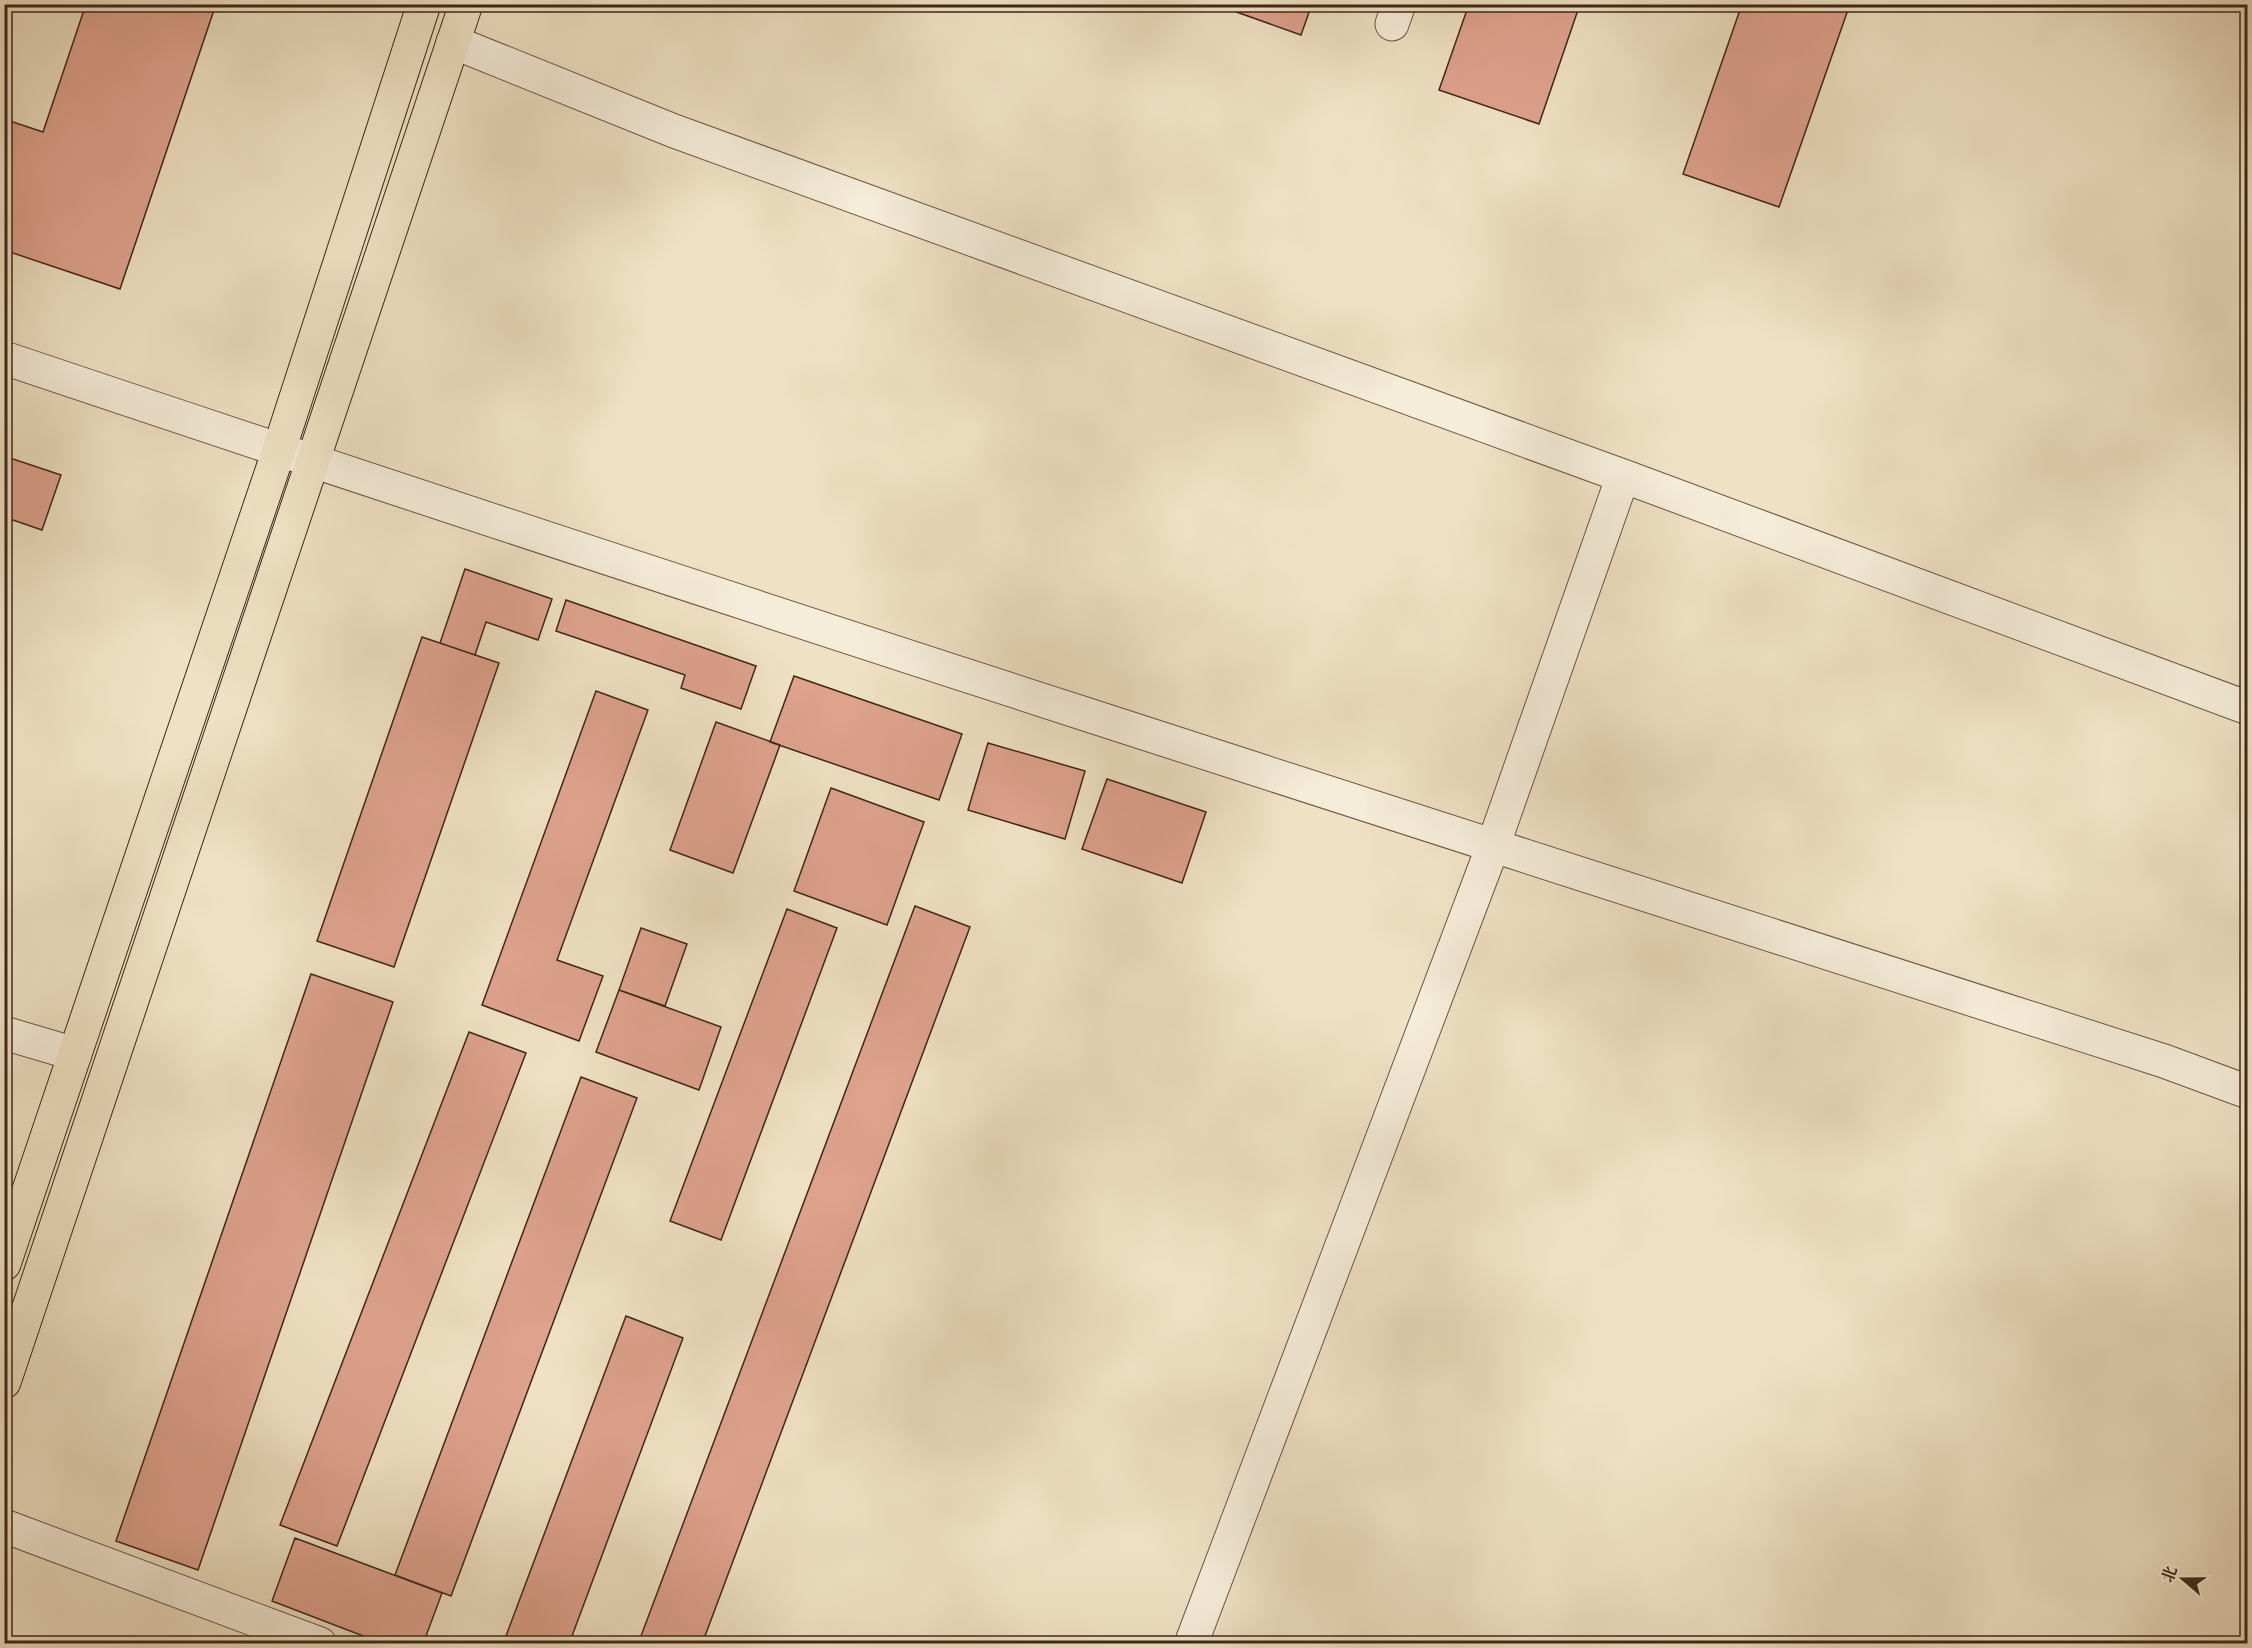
<svg xmlns="http://www.w3.org/2000/svg" width="2252" height="1648" viewBox="0 0 2252 1648" font-family="'EB Garamond','Noto Serif SC',serif">
  <rect width="100%" height="100%" fill="#efe1c4"/>
  <filter id="stains"><feTurbulence type="fractalNoise" baseFrequency=".00333" numOctaves="4"/><feColorMatrix values="0 0 0 0 .2 0 0 0 0 .09 0 0 0 0 .02 0 0 0 .5 -.17"/></filter>
  <radialGradient id="worn" r=".72"><stop offset=".6" stop-color="#630" stop-opacity="0"/><stop offset="1" stop-color="#630" stop-opacity=".3"/></radialGradient>
  <path fill="#dea28d" stroke="#3f2718" stroke-width="1.5" d="M4,4H12L4,26Z
    M86,4H216L120,289L4,250V119L43,132Z
    M1214,4H1312L1301,35Z
    M1469,4H1580L1539,124L1439,90Z
    M1742,4H1850L1779,207L1683,174Z
    M4,456L61,475L42,530L4,517Z
    M465,569L552,599L538,640L486,622L475,655L440,643Z
    M566,600L756,666L741,709L681,688L685,675L556,631Z
    M422,637L499,663L394,967L317,941Z
    M794,676L962,734L939,800L770,742Z
    M596,691L648,710L557,960L603,976L579,1041L482,1005Z
    M716,722L780,745L733,873L670,850Z
    M988,743L1085,771L1065,839L968,810Z
    M1107,779L1206,812L1182,883L1082,849Z
    M831,788L924,822L887,925L794,891Z
    M915,906L970,927L702,1644H638Z
    M787,909L837,928L721,1240L670,1221Z
    M641,928L687,944L665,1006L619,990Z
    M311,974L393,1002L198,1570L116,1541Z
    M619,990L721,1027L699,1090L596,1052Z
    M469,1032L526,1053L337,1546L280,1525Z
    M581,1077L637,1098L451,1596L395,1575Z
    M626,1316L683,1338L569,1644H503Z
    M295,1538L442,1593L423,1644H384L272,1601Z"/>
  <g fill="none" stroke-linecap="round" stroke-linejoin="round">
    <defs>
      <path id="minor" d="M1392,24L1399,4
        M453,42L674,131L1623,476L2248,708
        M4,358C722,599 1443,830 2164,1061L2248,1092
        M4,1033L75,1054
        M4,1526L320,1644
        M1191,1644L1493,846L1623,476"/>
      <path id="major" d="M4,1264L279,450L424,4
        M4,1382L466,4"/>
    </defs>
    <use href="#minor" stroke="#6b5643" stroke-width="35"/>
    <use href="#major" stroke="#3f2718" stroke-width="35"/>
    <use href="#minor" stroke="#f5ecd9" stroke-width="33"/>
    <use href="#major" stroke="#efe1c4" stroke-width="33"/>
  </g>
  <rect width="2252" height="1648" fill="none" stroke="#efe1c4" stroke-width="24"/>
  <rect x="6" y="6" width="2240" height="1636" fill="none" stroke="#3f2718" stroke-width="3"/>
  <rect x="12" y="12" width="2228" height="1624" fill="none" stroke="#3f2718" stroke-width="1.5"/>
  <g transform="translate(2183 1579) rotate(290)" stroke="#f5ecd9" stroke-width="4.5" paint-order="stroke">
  <path d="M0-4.5L10 22L0 15L-10 22Z" fill="#3f2718"/>
  <text y="-9" font-size="16" font-weight="bold" text-anchor="middle" fill="#3f2718">北</text>
  </g>
  <rect width="100%" height="100%" filter="url(#stains)"/>
  <rect width="100%" height="100%" fill="url(#worn)"/>
</svg>
